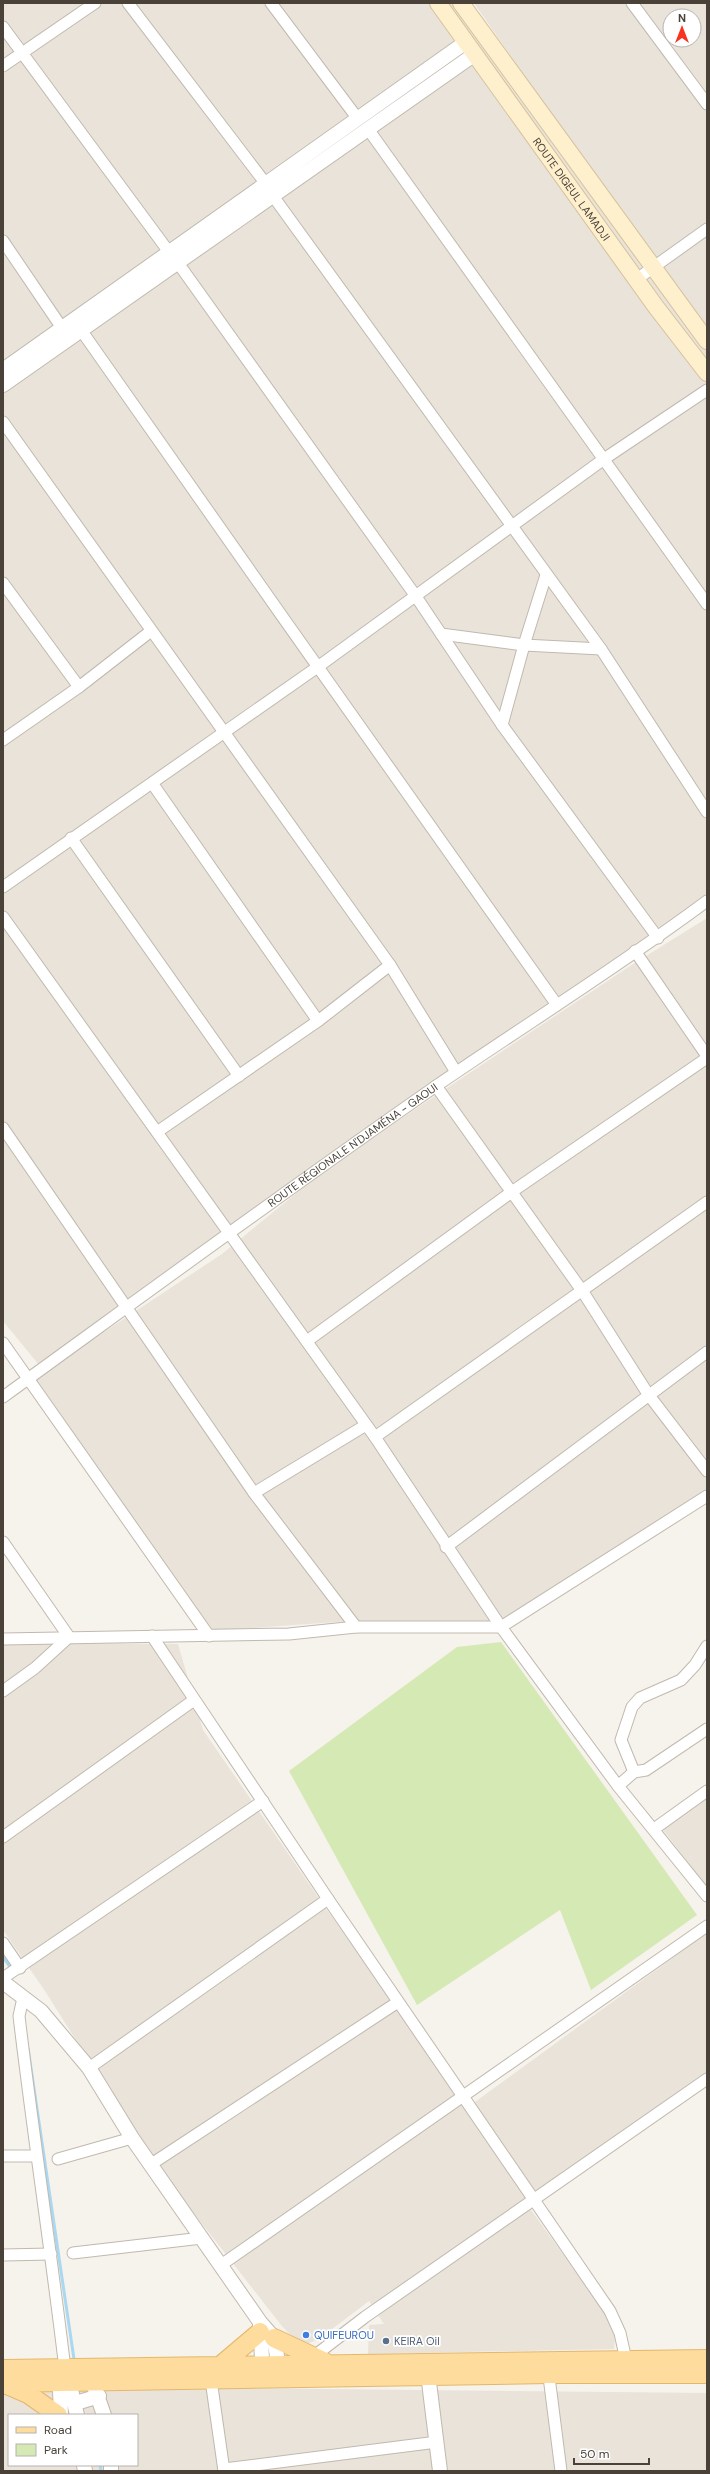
<svg xmlns="http://www.w3.org/2000/svg" width="710" height="2474" viewBox="0 0 710 2474" font-family="'DM Sans',sans-serif">
  <rect width="100%" height="100%" fill="#f6f2ec"/>
  <path fill="#e9e3da" fill-rule="evenodd" d="M3,3H471L653,260L474,3H707V903L225,1234L44,1371L3,1321ZM670,16H694V40H670Z
    M707,918V1498L502,1624L351,1621L209,1631L33,1379L222,1254L304,1187L387,1128L630,966Z
    M28,1643L178,1644L203,1730L327,1910L468,2107L707,1933V2077L526,2203L616,2328L614,2349L368,2354L369,2325L384,2324L369,2301L319,2339L307,2344L297,2342L281,2325L150,2157L45,1991L3,1930V1645Z
    M707,1793V1886L660,1826Z
    M41,2386L707,2393V2471H88L87,2465H137V2415H9V2465H86L87,2471H3V2387Z"/>
  <path fill="#d5e9b5" d="M501,1642L697,1915L591,1990L560,1910L417,2005L289,1771L457,1647Z"/>
  <g fill="none" stroke-linecap="round" stroke-linejoin="round">
    <path stroke="#a9d8f1" stroke-width="3" d="M3,1957L11,1968
      M28,2048L74,2359
      M100,2465L101,2471"/>
    <defs>
      <g id="minor">
        <path d="M128,3L266,184"/>
        <path d="M271,3L358,119"/>
        <path d="M632,3L707,104"/>
        <path d="M3,27L169,252"/>
        <path d="M3,66L95,3"/>
        <path d="M368,129L707,604"/>
        <path d="M273,196L601,649L707,812"/>
        <path d="M3,241L62,328"/>
        <path d="M178,263L415,595L502,725L658,938"/>
        <path d="M637,279L707,229"/>
        <path d="M81,330C238,556 399,780 557,1005"/>
        <path d="M3,422L390,965"/>
        <path d="M3,583L79,687"/>
        <path d="M441,634L524,645L601,649"/>
        <path d="M502,725L524,645L546,575"/>
        <path d="M3,740L79,687L151,631"/>
        <path d="M152,783L318,1021"/>
        <path d="M71,838L239,1076"/>
        <path d="M3,887L319,666L604,459L707,390"/>
        <path d="M3,917L375,1437L501,1627L618,1786L707,1896"/>
        <path d="M635,951L707,1056"/>
        <path d="M436,1086L583,1292L648,1394L707,1471"/>
        <path d="M3,1128L254,1493L356,1627"/>
        <path d="M157,1132L318,1021L390,965L456,1072"/>
        <path d="M307,1341L513,1191L707,1058"/>
        <path d="M3,1343L209,1636"/>
        <path id="s1" d="M3,1397C148,1292 292,1186 439,1084C528,1023 620,966 707,901"/>
        <path d="M375,1437L707,1202"/>
        <path d="M254,1493L366,1425"/>
        <path d="M3,1542L69,1637L35,1668L3,1691"/>
        <path d="M446,1547L707,1352"/>
        <path d="M152,1636L328,1899L610,2311L620,2333L626,2360"/>
        <path d="M3,1639L289,1634L356,1627H501L707,1496"/>
        <path d="M634,1772L621,1740L632,1707L640,1698L681,1680L695,1665L707,1646"/>
        <path d="M618,1786L634,1772L646,1770L707,1729"/>
        <path d="M654,1829L707,1791"/>
        <path d="M3,1837L194,1700"/>
        <path d="M3,1943L20,1968"/>
        <path d="M3,1978L263,1801"/>
        <path d="M23,1998L19,2016C33,2134 51,2251 65,2369"/>
        <path d="M89,2068L328,1899"/>
        <path d="M3,2156H36"/>
        <path d="M58,2159L132,2138"/>
        <path d="M150,2165L398,2002"/>
        <path d="M73,2253L202,2238"/>
        <path d="M3,2255L51,2254"/>
        <path d="M221,2265L707,1926"/>
        <path d="M313,2357L365,2317L707,2079"/>
        <path d="M548,2369L561,2471"/>
        <path d="M211,2380L224,2471"/>
        <path d="M224,2469L437,2442"/>
      </g>
      <path id="tertiary" d="M3,370L466,42
        M3,385L475,54
        M3,1982L41,2011L89,2068L132,2138L260,2322L274,2338L280,2374
        M260,2324L263,2376
        M427,2366L440,2471
        M67,2373L77,2415
        M92,2381L104,2415
        M76,2403L99,2396
        M61,2415L60,2391L64,2373
        M84,2465L85,2471
        M111,2465V2471"/>
      <g id="secondary">
        <path id="s2" d="M438,3L656,307L707,373"/>
        <path d="M461,3L707,341"/>
      </g>
      <path id="primary" d="M274,2338L325,2362
        M221,2365L260,2332
        M3,2369L707,2359
        M3,2383L548,2374H707
        M7,2385L28,2394L58,2415"/>
    </defs>
    <use href="#minor" stroke="#c1b9ae" stroke-width="13"/>
    <use href="#tertiary" stroke="#c1b9ae" stroke-width="16"/>
    <use href="#secondary" stroke="#d5c29b" stroke-width="18"/>
    <use href="#primary" stroke="#e4b86b" stroke-width="20"/>
    <use href="#minor" stroke="#fff" stroke-width="11"/>
    <use href="#tertiary" stroke="#fff" stroke-width="14"/>
    <use href="#secondary" stroke="#feefcd" stroke-width="16"/>
    <use href="#primary" stroke="#fddc9d" stroke-width="18"/>
  </g>
  <circle fill="#3f7fe0" stroke="#fff" stroke-width="1.5" cx="306" cy="2335" r="4"/>
  <circle fill="#5c6f8a" stroke="#fff" stroke-width="1.5" cx="386" cy="2341" r="4"/>
  <g text-anchor="middle" dominant-baseline="central" stroke-width="3.5" stroke-linejoin="round" paint-order="stroke">
    <g font-size="11" fill="#4a4239" stroke="#fff">
      <text stroke="none"><textPath href="#s2" startOffset="229">ROUTE DIGEUL LAMADJI</textPath></text>
      <text stroke="none"><textPath href="#s1" startOffset="431">ROUTE RÉGIONALE N'DJAMÉNA - GAOUI</textPath></text>
    </g>
    <g font-size="11" fill="#366cbe" stroke="#fff" text-anchor="start">
      <text x="314" y="2335">QUIFEUROU</text>
    </g>
    <g font-size="11" fill="#4e5e75" stroke="#fff" text-anchor="start">
      <text x="394" y="2341">KEIRA Oil</text>
    </g>
  </g>
  <rect width="710" height="2474" fill="none" stroke="#4a4239" stroke-width="8"/>
  <rect x="8" y="2414" width="130" height="52" fill="#ffffff" stroke="#b7b3b0"/>
  <rect x="16" y="2427" width="20" height="6" fill="#fddc9d" stroke="#b7b3b0"/>
  <text x="44" y="2434" font-size="12" fill="#4a4239">Road</text>
  <rect x="16" y="2444" width="20" height="12" fill="#d5e9b5" stroke="#b7b3b0"/>
  <text x="44" y="2454" font-size="12" fill="#4a4239">Park</text>
  <g transform="translate(682 28)"><circle r="19" fill="#ffffff" stroke="#b7b3b0"/>
  <path d="M0-3L7 15L0 10L-7 15Z" fill="#f83320"/>
  <text y="-6" font-size="11" font-weight="bold" text-anchor="middle" fill="#4a4239">N</text>
  </g>
  <path d="M574 2458v6h75v-6" fill="none" stroke="#4a4239" stroke-width="2"/>
  <text x="580" y="2458" font-size="12" fill="#4a4239" stroke="#ffffff" stroke-width="3" paint-order="stroke">50 m</text>
</svg>
